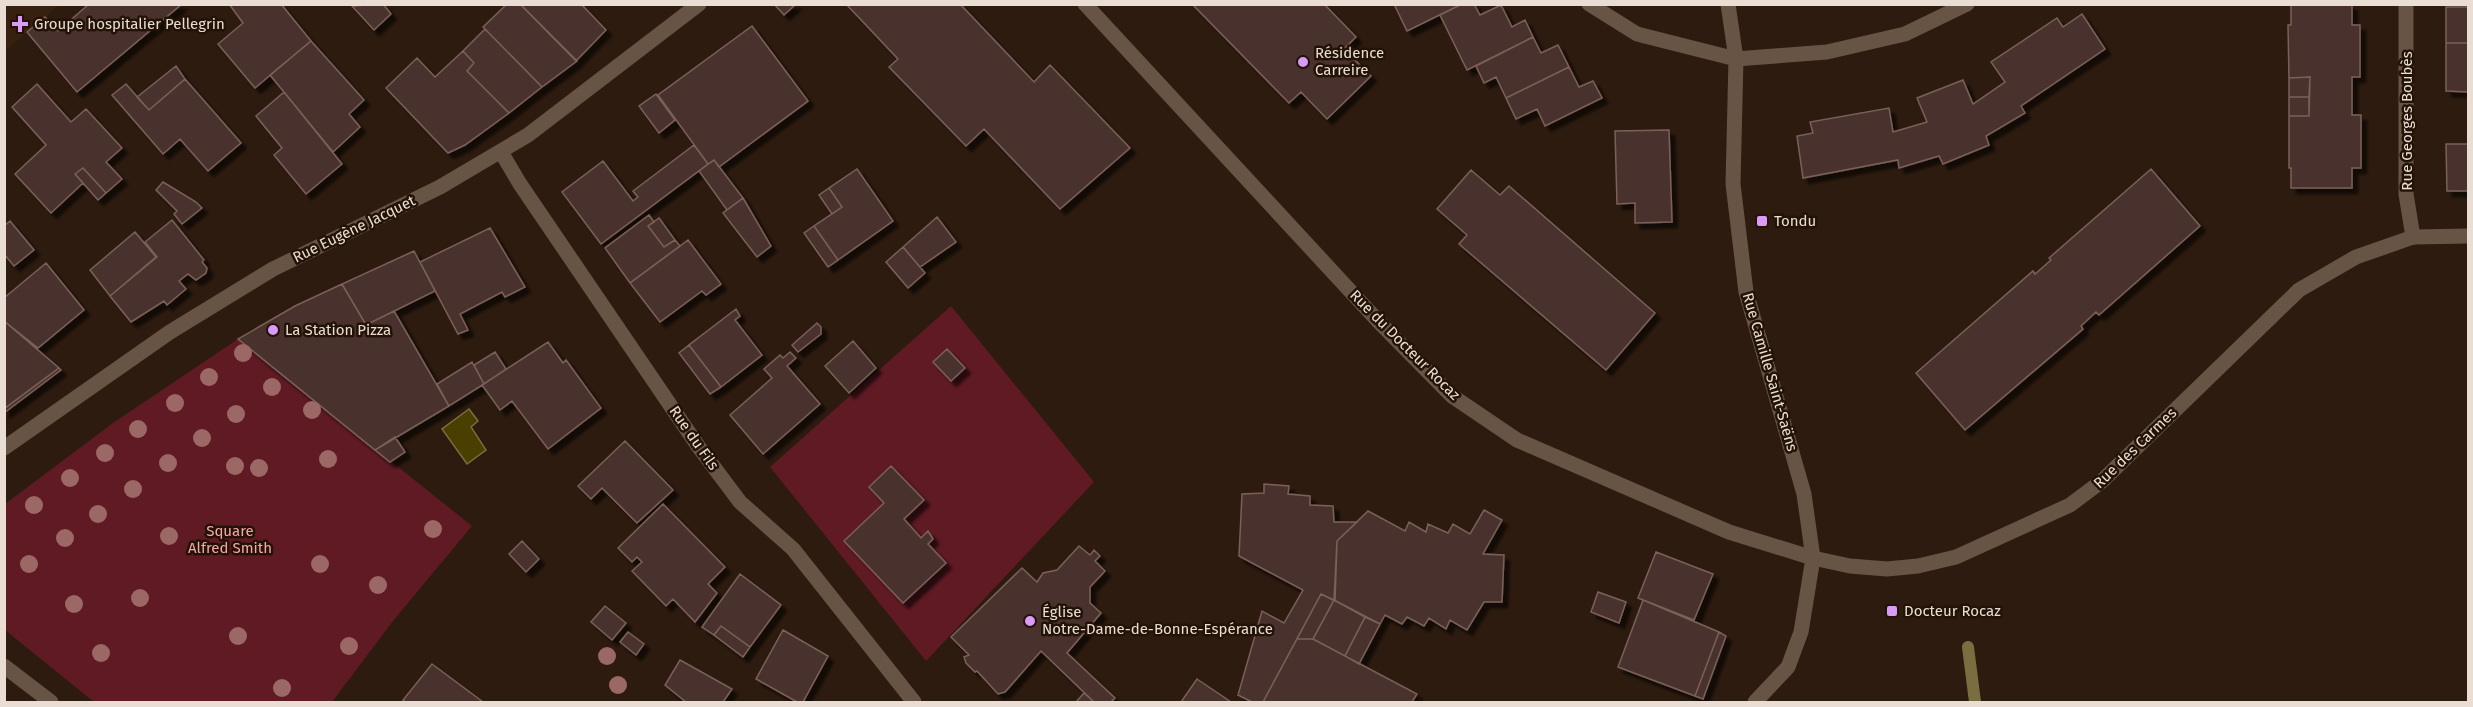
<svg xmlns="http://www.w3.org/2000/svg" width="2473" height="707" viewBox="0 0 2473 707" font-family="'Fira Sans',sans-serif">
  <defs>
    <filter id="shadow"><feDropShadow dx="5.5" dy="5.5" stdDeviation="1.5" flood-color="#0009"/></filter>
  </defs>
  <rect width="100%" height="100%" fill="#2d1b0f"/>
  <path fill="#37200f" d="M5,5H59L5,51Z"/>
  <path fill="#5f1a24" d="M951,306L1094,482L926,661L770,467Z
    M238,339L472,526L393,621L332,702H94L5,630V504L113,423Z"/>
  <path fill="#4a3e00" stroke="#7a6e40" stroke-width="1.5" d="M469,409L478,421L471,427L486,450L467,464L442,429Z"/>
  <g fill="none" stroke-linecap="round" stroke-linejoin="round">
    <path stroke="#7a6e40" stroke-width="12" d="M1968,647L1975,702"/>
  </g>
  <path fill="#4a332d" stroke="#7a6059" stroke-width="1.5" filter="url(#shadow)" d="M89,4H182L77,92L27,32L45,17L58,31Z
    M229,4H281L311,41L255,88L218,44L243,23Z
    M383,4L391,14L374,30L352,6Z
    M507,4H520L577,61L542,87L483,27Z
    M520,4H581L606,30L576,61Z
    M774,4H796L784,15Z
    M846,4H960L1034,82L1050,65L1130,148L1060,209L984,129L966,146L889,67L898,59Z
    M1192,4H1324L1356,37L1344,49L1371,76L1327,119L1301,92L1289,103Z
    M1394,4H1462L1407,31Z
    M1474,4L1480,15L1501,5L1512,27L1525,20L1533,37L1467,70L1440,15L1462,4Z
    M2291,5H2352V25H2360V77H2352V115H2361V168H2352V188H2291V168H2289V116H2309L2310,77L2289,78L2288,25H2291Z
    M2446,7H2468V43H2446Z
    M2082,14L2105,49L2021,106L2025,113L1986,136L1989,145L1943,164L1939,156L1899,168L1898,160L1803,178L1797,136L1813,133L1810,122L1889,108L1893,132L1927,122L1917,98L1963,80L1973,104L2005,82L1991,62L2057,18L2063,27Z
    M752,26L808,101L719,167L714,160L708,164L658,95Z
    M485,29L542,87L509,113L467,71L474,63L463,51Z
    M1533,37L1541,53L1558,45L1569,67L1506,98L1496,77L1484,83L1476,66Z
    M311,41L364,100L349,114L360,127L333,152L270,75Z
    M2446,43H2468V92L2446,91Z
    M463,51L474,63L467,71L509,113L465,145L448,153L386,88L417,58L435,77Z
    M176,66L185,79L149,110L137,97Z
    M1569,67L1579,87L1593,81L1602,98L1545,126L1537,109L1516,119L1506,98Z
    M2310,77L2309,97H2289V78Z
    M185,79L241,143L208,171L180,139L163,154L112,95L126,84L149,110Z
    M37,84L71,122L86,109L122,148L106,162L122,179L106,193L83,168L75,174L83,183L51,213L15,174L46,145L12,107Z
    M284,92L342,164L306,194L274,155L282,148L256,116Z
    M656,94L675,120L659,133L639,106Z
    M2289,97H2309V116H2289Z
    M1669,130L1672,222L1635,223V203L1617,204L1615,131Z
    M2446,144H2468V191H2447Z
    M694,145L708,164L601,244L562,192L603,161L633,201L638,197L633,191Z
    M714,160L743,198L727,210L699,171Z
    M83,168L106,193L98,200L75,174Z
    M857,169L893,221L838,260L814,226L842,207L829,188Z
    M2151,169L2200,226L2099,315L2096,312L2081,326L2083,329L1965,430L1916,373L2033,271L2035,274L2051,260L2049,258Z
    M1471,170L1500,195L1509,186L1655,313L1606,370L1459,244L1467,235L1437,209Z
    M163,182L196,202L202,208L182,224L174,214L177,211L156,190Z
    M829,188L842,207L832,214L819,195Z
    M743,198L771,246L757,257L723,213Z
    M649,215L654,222L648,226L664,247L675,240L680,246L630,283L605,248Z
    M937,217L956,242L920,267L903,247Z
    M659,218L675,240L664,247L648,226Z
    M172,220L204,260L202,262L207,268L206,273L196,280L188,274L179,281L186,289L167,305L164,301L131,322L110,296L157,257L145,242Z
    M10,221L34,250L14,266L4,254V226Z
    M814,226L838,260L828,267L804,233Z
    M490,228L525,287L505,297L502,292L460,314L468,330L458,334L420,262Z
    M135,232L156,257L110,296L90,270Z
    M688,240L721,284L706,295L702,291L660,322L630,283Z
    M903,247L925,273L908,288L886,262Z
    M414,251L435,291L366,325L342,284Z
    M46,263L84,310L38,348L4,321V298Z
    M342,284L366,325L394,311L449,406L375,450L238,339L295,306Z
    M736,309L740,316L735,320L762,355L721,387L689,345Z
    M4,321L59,368L4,409Z
    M817,323L821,327V334L798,352L792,345Z
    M853,341L876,368L849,393L825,366Z
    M548,342L563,363L566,360L601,408L548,449L512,401L500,410L482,385Z
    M689,345L721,387L710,394L679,353Z
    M947,349L965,368L951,381L933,362Z
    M495,352L506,369L484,384L474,365Z
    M790,352L796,358L787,366L820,404L763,454L730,415L772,378L764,369L780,355L783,358Z
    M472,362L484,384L449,406L437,384Z
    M59,368L61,370L4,413V409Z
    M395,437L405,452L390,462L375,450Z
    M625,441L673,490L637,523L602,488L591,499L578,486Z
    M891,466L924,500L904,519L921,538L928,531L933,539L928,544L946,563L903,603L844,541L884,503L869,487Z
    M1264,484L1289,486L1288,494L1310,496V505L1333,506L1334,522H1357L1337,541L1335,601L1321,594L1263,702H1252L1238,695L1262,611L1284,623L1303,590L1239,556L1242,494L1264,493Z
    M663,504L725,567L708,584L717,593L695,622L673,599L666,606L632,571L642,562L637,557L632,562L618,548Z
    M1484,510L1502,520L1483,554L1504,555L1502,602H1484L1467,630L1450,620L1446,629L1429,618L1424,626L1407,617L1402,624L1385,615L1380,624L1334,600L1337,541L1368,511L1405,531L1409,522L1426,532L1428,524L1448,533L1453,524L1470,534Z
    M522,541L539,559L526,572L509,554Z
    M1079,546L1090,555L1094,550L1100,556L1095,561L1105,571L1090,587V603L1101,613L1067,653L1115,698L1111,702H1094L1041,651L1005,692L998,694L977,671L975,672L966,663L964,657L969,655L951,637L1022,568L1037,582L1043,573L1057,570Z
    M1656,552L1713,574L1694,620L1638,598Z
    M740,574L781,605L750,647L721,626L714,635L702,627Z
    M1598,592L1626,602L1619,623L1591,612Z
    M1321,594L1334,600L1313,639H1297Z
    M1334,600L1365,617L1345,656L1313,639Z
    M1643,600L1719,632L1695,696L1618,667Z
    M605,606L626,623L612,640L591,622Z
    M1365,617L1380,624L1359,664L1345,656Z
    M721,626L750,647L743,657L714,635Z
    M783,630L828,656L803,702H797L756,679Z
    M628,632L644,644L636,655L620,642Z
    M1719,632L1726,636L1703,699L1695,696Z
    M1297,639H1313L1417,694L1412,702H1263Z
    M680,660L732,689L723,702H686L665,685Z
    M432,664L483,702H406L403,700Z
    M1197,679L1231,702H1181Z
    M1084,693L1094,702H1076Z"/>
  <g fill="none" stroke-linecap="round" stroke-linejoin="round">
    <path stroke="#685445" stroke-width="15" d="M1589,4L1637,34L1736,59L1827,52L1905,34L1967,4
      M1728,4L1736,59L1733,184L1746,292L1804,494L1813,558L1801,632L1788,667L1755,702
      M2406,4V194L2413,237
      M501,152L520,184L698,446L740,502L793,549L914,702
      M4,666L51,702"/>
    <path stroke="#685445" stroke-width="15" d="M1085,4L1378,321L1452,396L1517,440L1729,532L1813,558L1850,566L1887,569L1918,566L1956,557L2070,505L2102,481L2299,290L2356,257L2413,237L2468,236
      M4,448L170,332L273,269L440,187L528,135L699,4"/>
  </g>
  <g fill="#9c6865">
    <circle cx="243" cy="353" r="9"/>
    <circle cx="209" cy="377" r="9"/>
    <circle cx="272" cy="387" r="9"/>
    <circle cx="175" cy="403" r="9"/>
    <circle cx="312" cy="410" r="9"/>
    <circle cx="236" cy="414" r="9"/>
    <circle cx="138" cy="429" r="9"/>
    <circle cx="202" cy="438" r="9"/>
    <circle cx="105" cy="453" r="9"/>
    <circle cx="328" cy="459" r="9"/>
    <circle cx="168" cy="463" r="9"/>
    <circle cx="235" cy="466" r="9"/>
    <circle cx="259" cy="468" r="9"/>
    <circle cx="70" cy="478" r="9"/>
    <circle cx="133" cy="489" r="9"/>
    <circle cx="34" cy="505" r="9"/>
    <circle cx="98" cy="514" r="9"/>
    <circle cx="433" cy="529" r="9"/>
    <circle cx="169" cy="536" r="9"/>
    <circle cx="65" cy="538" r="9"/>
    <circle cx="29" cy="564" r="9"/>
    <circle cx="320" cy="564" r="9"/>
    <circle cx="378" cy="585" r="9"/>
    <circle cx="140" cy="598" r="9"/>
    <circle cx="74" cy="604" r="9"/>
    <circle cx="238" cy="636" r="9"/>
    <circle cx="349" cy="646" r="9"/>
    <circle cx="101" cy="653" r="9"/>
    <circle cx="607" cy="656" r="9"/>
    <circle cx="618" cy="685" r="9"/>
    <circle cx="282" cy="688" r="9"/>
  </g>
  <g fill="#da9af7" stroke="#231206" stroke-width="2">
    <path d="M17 15h6v6h6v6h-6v6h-6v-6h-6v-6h6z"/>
    <circle cx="1303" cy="62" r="6"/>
    <rect x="1756" y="215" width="12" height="12" rx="3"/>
    <circle cx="273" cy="330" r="6"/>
    <rect x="1886" y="605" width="12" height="12" rx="3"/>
    <circle cx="1030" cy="621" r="6"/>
  </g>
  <g text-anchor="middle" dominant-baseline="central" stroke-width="5" stroke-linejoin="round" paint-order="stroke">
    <g font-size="15" fill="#e9ddd4" stroke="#231206" text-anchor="start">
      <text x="34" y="24">Groupe hospitalier Pellegrin</text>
      <text x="1315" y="53">Résidence<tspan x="1315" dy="17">Carreire</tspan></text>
      <text x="1774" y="221">Tondu</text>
      <text x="285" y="330">La Station Pizza</text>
      <text x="1904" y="611">Docteur Rocaz</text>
      <text x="1042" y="612">Église<tspan x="1042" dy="17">Notre-Dame-de-Bonne-Espérance</tspan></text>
    </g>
    <g font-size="15" fill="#e9ddd4" stroke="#231206">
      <text transform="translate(2407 121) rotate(-90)">Rue Georges Boubès</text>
      <text transform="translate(354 229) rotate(-26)">Rue Eugène Jacquet</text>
      <text transform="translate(1405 345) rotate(45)">Rue du Docteur Rocaz</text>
      <text transform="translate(1770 372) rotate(74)">Rue Camille Saint-Saëns</text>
      <text transform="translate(694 438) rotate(55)">Rue du Fils</text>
      <text transform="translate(2135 448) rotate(-44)">Rue des Carmes</text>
    </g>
    <g font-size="15" fill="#f7a7ab" stroke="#231206">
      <text x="230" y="531">Square<tspan x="230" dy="17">Alfred Smith</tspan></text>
    </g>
  </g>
  <rect width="2473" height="707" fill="none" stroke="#e9ddd4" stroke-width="12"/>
</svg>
